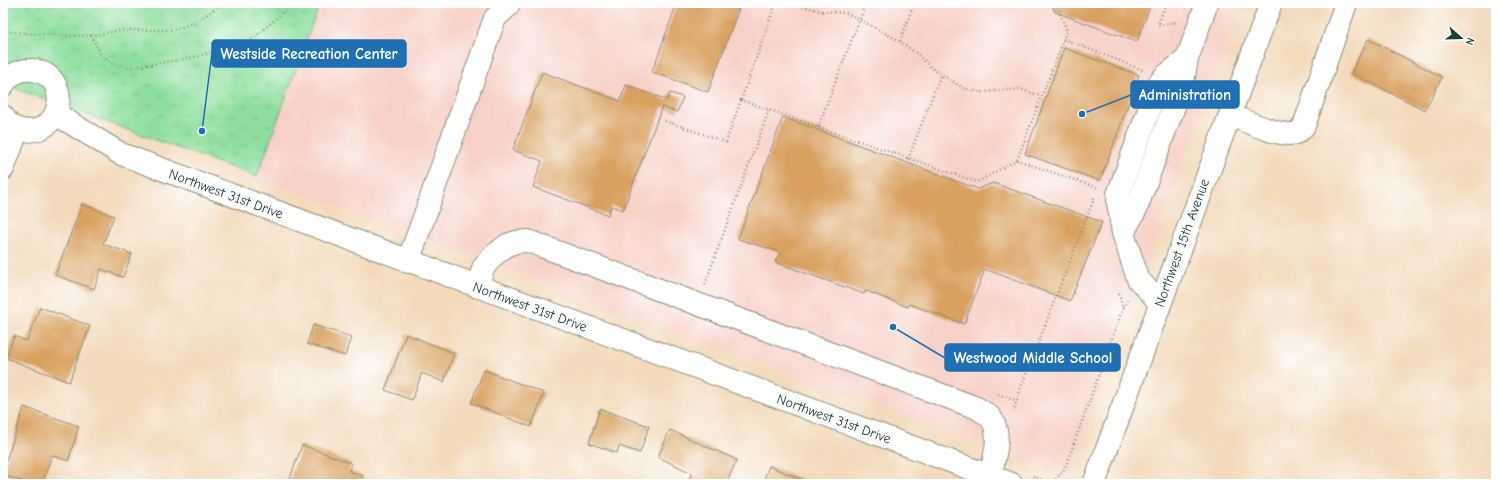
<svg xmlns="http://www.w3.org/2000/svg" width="1499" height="487" viewBox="0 0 1499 487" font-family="'Comic Neue',sans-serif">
  <defs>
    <pattern id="park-tufts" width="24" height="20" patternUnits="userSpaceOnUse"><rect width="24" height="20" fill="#8edf9f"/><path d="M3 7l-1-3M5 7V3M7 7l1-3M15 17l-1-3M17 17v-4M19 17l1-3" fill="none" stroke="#7ac08a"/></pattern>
  </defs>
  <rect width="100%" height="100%" fill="#fff"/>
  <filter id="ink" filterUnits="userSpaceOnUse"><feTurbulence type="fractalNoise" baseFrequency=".025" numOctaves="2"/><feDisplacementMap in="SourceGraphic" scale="8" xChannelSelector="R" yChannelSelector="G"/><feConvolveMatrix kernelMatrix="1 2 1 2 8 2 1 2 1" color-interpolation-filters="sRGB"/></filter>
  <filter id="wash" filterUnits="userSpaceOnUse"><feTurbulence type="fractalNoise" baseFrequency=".012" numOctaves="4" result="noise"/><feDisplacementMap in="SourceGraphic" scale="16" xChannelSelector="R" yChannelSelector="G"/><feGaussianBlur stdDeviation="0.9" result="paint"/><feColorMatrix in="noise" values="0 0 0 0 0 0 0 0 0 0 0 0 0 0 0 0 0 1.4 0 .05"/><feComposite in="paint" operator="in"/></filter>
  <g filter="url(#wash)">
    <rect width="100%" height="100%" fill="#f3dabc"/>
    <path fill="#f7d1c8" d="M320,3H1241L1069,477L257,177Z"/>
    <path fill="url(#park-tufts)" stroke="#568e6a" d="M3,3H320L257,177L3,84Z"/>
    <g id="blocks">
      <path fill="#d9a05f" d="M677,3H741L708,92L652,72Z
        M1051,3H1151L1137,42L1055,12Z
        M1368,39L1442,77L1425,110L1351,73Z
        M1064,48L1139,75L1100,181L1025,154Z
        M542,72L620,101L626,85L667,100L670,93L683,97L677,112L662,107L623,210L611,206L608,215L533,187L542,161L513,150Z
        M783,117L978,189L993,183L1102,222L1070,301L985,269L964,324L909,304L908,307L866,291L864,294L775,262L780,252L738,239Z
        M82,204L114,216L103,244L132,254L123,277L101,269L94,289L55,275Z
        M40,307L90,326L69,382L6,358L14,336L27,341Z
        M313,325L351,337L345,356L307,344Z
        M406,334L454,353L444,382L422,373L412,400L385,390Z
        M484,370L544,393L531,427L471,403Z
        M24,407L79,426L68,461L52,455L42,484H31L3,475V470Z
        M600,409L649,426L640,453L619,446L617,453L589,443Z
        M670,430L737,460L726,484H687L692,473L658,457Z
        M302,445L351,463L349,471L363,476L360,484H288Z
        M769,466L813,484H762Z"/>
    </g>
  </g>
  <g filter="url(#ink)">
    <use href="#blocks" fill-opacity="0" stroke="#898c78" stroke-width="1"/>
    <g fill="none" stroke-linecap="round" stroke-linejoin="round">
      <defs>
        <path id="minor" d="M3,85C9,75 20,69 32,70C74,75 63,138 22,130C14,129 7,123 3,116
          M56,114L121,154L1012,484
          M1230,115C1246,121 1275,135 1291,134C1297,134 1301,130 1304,126L1346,3
          M3,169L18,129
          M1123,233L1136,209L1183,82L1187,59
          M408,262L495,18L507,7L509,3
          M478,287L483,268L492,257L507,245L516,242L528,241L977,408C981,411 987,414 990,417C1003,432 994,459 990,476
          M1160,303L1138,279L1123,233L1118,203V194L1158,85L1164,77L1187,59L1207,3
          M1094,484L1271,3"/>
      </defs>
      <use href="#minor" stroke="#898c78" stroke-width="24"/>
      <path stroke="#898c78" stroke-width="2.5" stroke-dasharray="1 3" stroke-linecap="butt" d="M791,3L820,11L847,13L896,39L916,53L934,70L965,89L983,92L1019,89L1042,96
        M1166,3L1158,25L1177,22
        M3,30L10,32L70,36L95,35L123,30H172L194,23L213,10L220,3
        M91,35L100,53L111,63L126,68L179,60L199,56L253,39L294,3
        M1063,39L1143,70
        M900,41L914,3
        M741,100L776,3
        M665,121L726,142L741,100L977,182L1017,160L1098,188
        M818,127L866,3
        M908,159L941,74
        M1017,160L1067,31L1056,3
        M705,284L769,110
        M1119,293L1123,308L1128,300
        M998,394L1017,401
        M1013,412L1020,390L1095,196
        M1033,476L1046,481L1055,480L1065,468L1123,308"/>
      <use href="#minor" stroke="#fff" stroke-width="22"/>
    </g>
  </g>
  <g text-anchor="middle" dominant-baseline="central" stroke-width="3" stroke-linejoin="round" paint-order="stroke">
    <g font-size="14" fill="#1f3d34" stroke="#fff">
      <text transform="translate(226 194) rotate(20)">Northwest 31st Drive</text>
      <text transform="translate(1182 243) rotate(-70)">Northwest 15th Avenue</text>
      <text transform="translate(530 307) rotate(20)">Northwest 31st Drive</text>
      <text transform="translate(834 419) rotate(20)">Northwest 31st Drive</text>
    </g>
  </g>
  <path fill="none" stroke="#1f6fb2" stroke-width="1.5" d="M202 131L212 53M1082 114L1131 95M893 327L945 358"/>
  <g fill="#1f6fb2" stroke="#fff" stroke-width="1.5">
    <circle cx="202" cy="131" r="4"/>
    <circle cx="1082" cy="114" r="4"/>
    <circle cx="893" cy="327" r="4"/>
  </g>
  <g fill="#1f6fb2" stroke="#1f6fb2" stroke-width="1.5">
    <rect x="212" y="40" width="194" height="27" rx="4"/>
    <rect x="1131" y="81" width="108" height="27" rx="4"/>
    <rect x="945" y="344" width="175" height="27" rx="4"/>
  </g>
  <g font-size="15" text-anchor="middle" font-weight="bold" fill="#fff">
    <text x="309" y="59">Westside Recreation Center</text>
    <text x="1185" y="100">Administration</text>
    <text x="1033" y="363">Westwood Middle School</text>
  </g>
  <rect width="1499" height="487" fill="none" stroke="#fff" stroke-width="16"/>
  <g transform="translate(1461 38) rotate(110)" stroke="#ffffff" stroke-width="3" paint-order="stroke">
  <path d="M0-3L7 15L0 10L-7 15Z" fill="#1f3d34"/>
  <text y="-6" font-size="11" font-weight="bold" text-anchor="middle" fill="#1f3d34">N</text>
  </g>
</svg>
